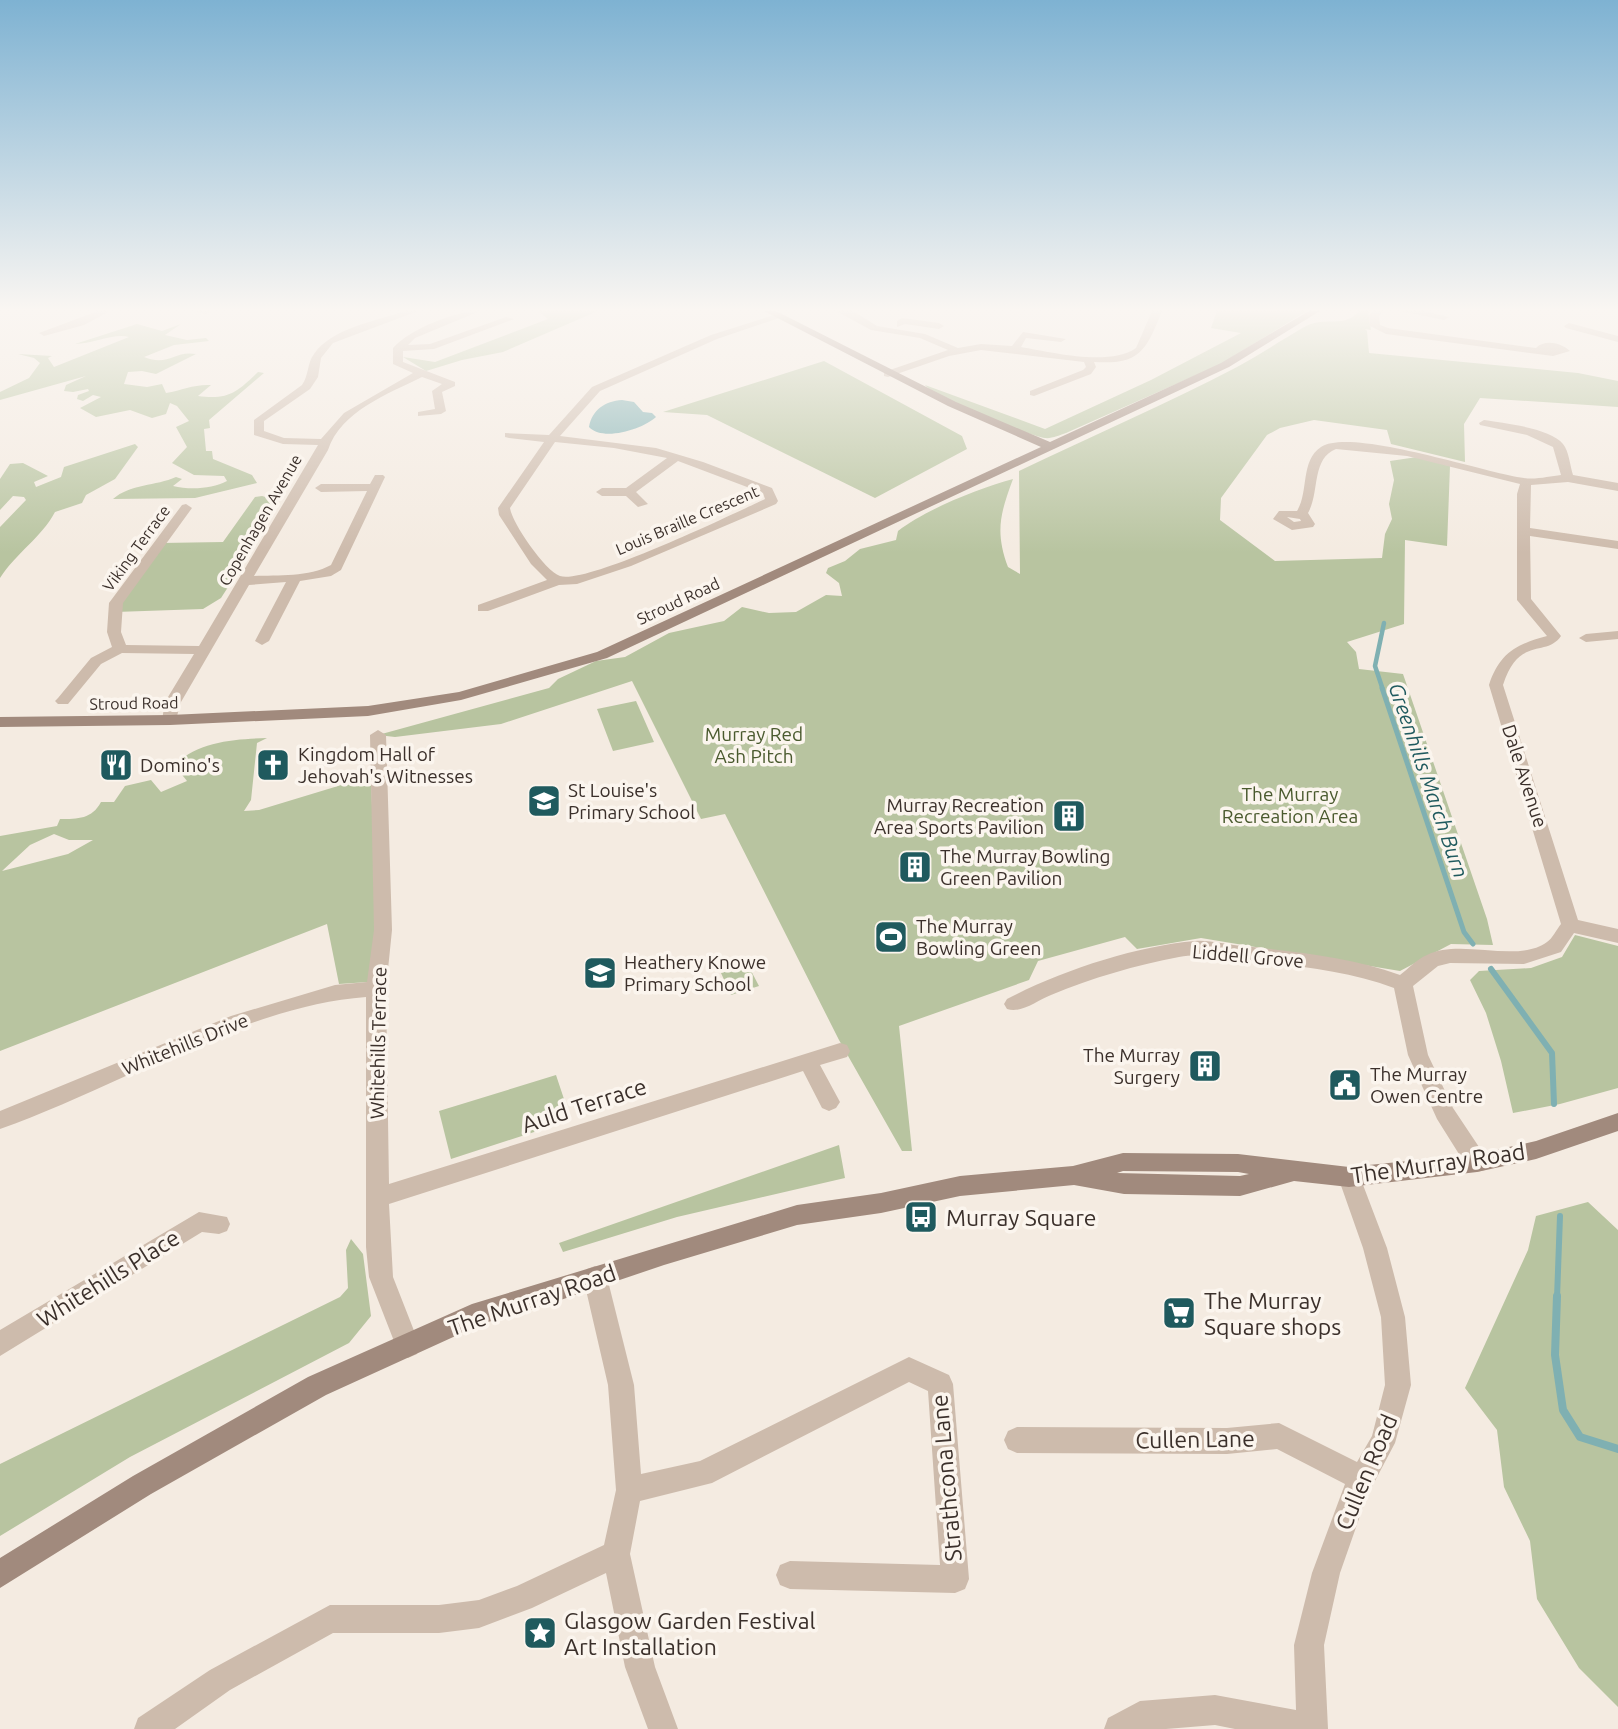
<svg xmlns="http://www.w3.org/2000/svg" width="1618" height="1729" viewBox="0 0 1618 1729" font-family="Ubuntu,sans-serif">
  <rect width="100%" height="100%" fill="#f4ebe1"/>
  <path fill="#b8c4a0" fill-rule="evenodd" d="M538,311H598L503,352L462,360L426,371L403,357L435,362L548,319Z
    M1217,311H1307L1221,364L1066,433C1060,435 1051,439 1045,438C1029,436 932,396 925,385L1045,429L1151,380L1241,333L1211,328Z
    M1359,311H1368L1371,330L1365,329L1367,331L1369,353L1578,373L1618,381V407L1480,398L1464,424L1465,462L1391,444L1387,430L1314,420L1280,428L1267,435L1221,498L1220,520L1275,561L1382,558L1385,534L1392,519L1389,504L1394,480L1390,461L1417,457L1450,466L1447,546L1405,540L1404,624L1347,642L1356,652L1359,669L1403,674L1487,919L1493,945L1451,944L1400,971L1201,938L1137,949L1125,937L1038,961L1029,980L899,1026L912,1151H902L839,1040L725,814L701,819L632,681L501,724L395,737L378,735L549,688L558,679L596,661L625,657L669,633L724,621L742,607L769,613L796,612L826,595L842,596L839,583L826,573L828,568L845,561L860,549L896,540L898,531C925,510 979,488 1013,479C1000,514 995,532 1008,567L1020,574L1019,471C1092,436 1166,404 1237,367C1261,354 1283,339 1306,326C1326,316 1344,329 1359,311Z
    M137,324L162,331L181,324L165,335L187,340L206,338L209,341L174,345L144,357C169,367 174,350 196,354L156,374L142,371L128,372L124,384L147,387L162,384L166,393C183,390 194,384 211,385L198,396C229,400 237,392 258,372L264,373L209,420L210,428L204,429L206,451H212L213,459L252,475L257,483L195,498L113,499C130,484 156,486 176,477L182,479L173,486C190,490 212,489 227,481L224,476L194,475L172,463L187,447L176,427L189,421L177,406L170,403L166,414L152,418L130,410L96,417L80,408L101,397L93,395L83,401L77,399L78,395L89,391L88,389L73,392L64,391L66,385L86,376L0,400V392L29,378L40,363L34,358L18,354L52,356L48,358L54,367L129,337C114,333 92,344 75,344Z
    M824,361L962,436L967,449L875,498L707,415L663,412Z
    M135,444L138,447L115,479L86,495L82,503L55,512C42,537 16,553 0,578V527L26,500L24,497L13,496L0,510V479L10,464L23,463L48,476L34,482L36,487L61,477L64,467Z
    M262,496L273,499V503L255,520L261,536L221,598L203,609L115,612L161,543L223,542L255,497Z
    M636,701L654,742L613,751L597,709Z
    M267,738L257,743L251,800L244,811L259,810L371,776L376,924L368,982L339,984L327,924L0,1051V836L57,826L60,819C78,819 92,819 101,802H114L125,786L151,780L161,792L187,781L175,766C195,741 237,739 267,738ZM54,834L69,840H93L68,854L2,871L30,845Z
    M1575,935L1618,946V1088L1560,1104L1513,1113L1501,1061L1486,1013L1470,980L1479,971L1531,968L1562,957Z
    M748,965L759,986L731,995L721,973Z
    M556,1075L571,1120L451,1159L439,1111Z
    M839,1145L845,1178L677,1217L563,1252L559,1243Z
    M1588,1202L1618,1230V1707L1579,1668L1537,1599L1530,1541L1504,1487L1497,1430L1465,1388L1528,1250L1536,1216Z
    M351,1239L363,1254L371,1316L349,1343L130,1457L0,1536V1464L340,1297L348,1288L346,1250Z"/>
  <path fill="#7fb0b2" d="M622,400L634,402L643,412L652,413L656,417C643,429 603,442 589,427C592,410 605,401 622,400Z"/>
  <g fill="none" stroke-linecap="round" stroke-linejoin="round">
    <path stroke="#7fb0b2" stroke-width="4.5" d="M1383,690L1375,666L1384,623"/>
    <path stroke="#7fb0b2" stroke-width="5" d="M1382,688L1464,932L1473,944"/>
    <path stroke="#7fb0b2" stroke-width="6" d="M1491,969L1552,1053L1554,1104
      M1557,1298L1560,1216"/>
    <path stroke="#7fb0b2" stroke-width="8" d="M1557,1296L1555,1355L1563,1410L1580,1437L1618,1449"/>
    <path fill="#cdbbac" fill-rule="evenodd" d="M98,311H110L84,325L44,336L39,333Z
      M195,311H210L206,314Z
      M405,311H418L333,343L321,358L318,377L310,389L264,421V431L284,438L321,439L344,413L413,373L393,364V348C410,329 455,311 480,311L415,338L408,345L430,344L506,317L514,319L434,349L403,351V362L455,382V386L442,392L446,411L441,414L418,416V412L435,409L432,391L442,384L422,377C388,394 341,411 328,450L254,576C278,575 309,577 331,565L367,491L321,492L315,488L321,484H370L375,475H383L385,477L341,570L331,576L300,581L269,641L262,645L255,641L286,582L249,585L181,702L175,723H165L162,720L165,702L194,654L122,653L101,664L68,704H58L55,701L58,698L91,658L112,647L107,632L109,603L182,505L186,504L192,508L123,603L121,632L126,645L199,646L318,445L283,444L254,435V420L302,385C309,375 307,363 314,354C332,328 376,321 405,311Z
      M836,311H853L877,326L925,334L958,348L981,344L1012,346L1023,332L1066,339L1061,342L1026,338L1021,347C1051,352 1109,367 1136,348L1152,311H1162C1146,350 1141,365 1094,362L1096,367L1091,374L1034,396L1030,395V391L1083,370L1086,367L1084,362L981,350L949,356L888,377L884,376V372L948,350L920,338L871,330Z
      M1373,311H1383L1379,316L1380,325L1388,328L1536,348C1545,339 1561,343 1570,351L1553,356L1386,334L1370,326L1369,315Z
      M1400,311H1424L1449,317L1444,320Z
      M774,315L782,317L717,339L600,391L560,436L656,448L703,462L772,488L778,501L776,504L631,566L577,584L559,585L488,611H478V605L547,580L531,564L499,515L498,508L544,442L509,438L505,437V433L549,435L592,387L711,335ZM555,442L614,448L667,458L626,488H602L596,492L602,496H626L638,507L648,504L636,492L678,461L763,493L765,499C733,514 586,585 560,576C545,571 512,523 510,508Z
      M902,318L939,323L944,326L939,329L905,324L897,327V321Z
      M1569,323L1618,336V342L1566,328L1564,326Z
      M1484,420C1503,423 1551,428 1563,444C1569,451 1570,466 1573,475L1618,483V491L1568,482L1531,485L1530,528L1618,541V549L1530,536L1531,599L1561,636C1546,658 1519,635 1503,685L1578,920L1618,929V943L1574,933L1561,952L1524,964L1450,963L1438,966L1413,986L1428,1055L1453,1108L1485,1156L1488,1163L1485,1170L1477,1172L1469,1170L1437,1119L1408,1055L1394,988C1346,970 1294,966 1243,960C1221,958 1201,953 1179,957C1136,965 1092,978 1051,995C1038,1000 1021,1014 1007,1009L1004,1004L1007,999C1060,971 1136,946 1195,941C1211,940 1227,945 1243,946C1296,952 1350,957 1400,975C1408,969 1417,959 1427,955C1461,938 1517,964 1547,942C1552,939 1557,929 1561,924L1489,685C1499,654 1516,644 1547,636L1517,600V494L1520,484L1407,456L1336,449C1311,459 1320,492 1308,513L1315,524L1313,527L1292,530L1273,519L1279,511H1297C1309,492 1300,461 1321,447C1351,427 1485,473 1524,478C1536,480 1550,476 1561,475L1553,447L1527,435L1480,425L1479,423ZM1287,517L1300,519L1301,521L1294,522Z
      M1618,631V639L1586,642L1579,638L1586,634Z
      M378,730L386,735L392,930L386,989L389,1184L840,1043L847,1045L850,1051L847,1057L820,1065L840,1102L836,1108L829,1111L822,1108L803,1071L389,1204L393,1277L420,1346L417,1354L408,1358L399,1354L369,1277L366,1247V997C244,1006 116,1089 0,1129V1111L231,1016L335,985L367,982L374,930L370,735Z
      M1349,1167L1357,1170L1360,1177L1387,1248L1405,1317L1411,1385L1395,1443L1367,1496L1340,1573L1324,1645L1328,1729H1235L1215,1725L1166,1729H1104L1108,1718L1140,1701L1215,1695L1296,1710L1294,1645L1312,1573L1345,1484L1277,1449L1227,1454L1017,1453L1008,1449L1004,1440L1008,1431L1017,1427L1227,1428L1279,1423L1357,1462L1372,1436L1385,1385L1381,1317L1363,1248L1338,1177L1341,1170Z
      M199,1212L227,1217L230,1224L227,1231L219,1234L202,1232L0,1356V1330Z
      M595,1266L603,1269L607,1277L634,1385L641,1474L700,1461L909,1357L949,1375L953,1384L969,1579L965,1589L955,1593L790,1589L780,1585L776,1575L780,1565L790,1561L940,1565L928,1391L909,1382L712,1483L640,1501L630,1554L655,1667L678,1729H648L625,1667L606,1573L532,1608L479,1628L439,1633H333L230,1690L175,1729H134L138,1718L210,1670L330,1605H439L479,1600L517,1586L604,1545L616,1490L608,1385L583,1277L587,1269Z"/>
    <path fill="#a18a7d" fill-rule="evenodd" d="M764,311H776L956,402L1050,442L1221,363L1309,311H1320L1229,367L607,658L461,700L368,716L170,725L0,727V717L170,715L368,706L459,692L597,652L1041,447L948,406Z
      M1618,1113V1131L1536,1159L1477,1172L1349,1187L1294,1181L1240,1196L1124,1194L1074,1185L960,1196L881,1213L797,1225L664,1265L528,1311L484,1323L326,1395L151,1494L0,1588V1558L133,1476L308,1377L472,1304L797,1205L881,1193L960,1176L1073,1166L1123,1153L1238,1154L1349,1167L1477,1154L1536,1141ZM1123,1171L1238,1172L1249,1174L1240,1176L1117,1173Z"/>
  </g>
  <linearGradient id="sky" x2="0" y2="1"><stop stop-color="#7eb2d2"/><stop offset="0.56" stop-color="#faf6f2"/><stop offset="1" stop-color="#faf6f2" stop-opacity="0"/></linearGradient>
  <rect width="1618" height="553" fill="url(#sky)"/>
  <defs>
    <symbol id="restaurant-square" viewBox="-11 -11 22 22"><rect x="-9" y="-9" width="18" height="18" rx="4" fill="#1f5a5e" stroke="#fbf5ee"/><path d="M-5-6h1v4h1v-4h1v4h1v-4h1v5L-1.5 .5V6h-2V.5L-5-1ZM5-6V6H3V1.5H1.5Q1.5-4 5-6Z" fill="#fff"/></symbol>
    <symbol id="church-square" viewBox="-11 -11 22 22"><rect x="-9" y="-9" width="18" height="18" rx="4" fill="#1f5a5e" stroke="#fbf5ee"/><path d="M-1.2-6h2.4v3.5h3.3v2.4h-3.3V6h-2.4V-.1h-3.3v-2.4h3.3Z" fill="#fff"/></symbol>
    <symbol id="school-square" viewBox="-11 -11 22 22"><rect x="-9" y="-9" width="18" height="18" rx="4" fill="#1f5a5e" stroke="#fbf5ee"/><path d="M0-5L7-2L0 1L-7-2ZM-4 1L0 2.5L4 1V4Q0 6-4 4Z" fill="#fff"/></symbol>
    <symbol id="building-square" viewBox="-11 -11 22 22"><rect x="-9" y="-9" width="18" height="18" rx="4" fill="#1f5a5e" stroke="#fbf5ee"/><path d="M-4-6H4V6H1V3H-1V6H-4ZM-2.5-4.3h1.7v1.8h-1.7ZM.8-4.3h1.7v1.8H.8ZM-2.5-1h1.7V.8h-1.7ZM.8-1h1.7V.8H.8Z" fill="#fff"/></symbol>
    <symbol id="stadium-square" viewBox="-11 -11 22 22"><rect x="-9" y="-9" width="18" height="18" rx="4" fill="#1f5a5e" stroke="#fbf5ee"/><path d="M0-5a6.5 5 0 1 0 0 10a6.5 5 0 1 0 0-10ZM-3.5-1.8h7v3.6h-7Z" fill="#fff"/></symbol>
    <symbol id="civic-square" viewBox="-11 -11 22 22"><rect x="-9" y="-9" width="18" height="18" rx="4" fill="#1f5a5e" stroke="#fbf5ee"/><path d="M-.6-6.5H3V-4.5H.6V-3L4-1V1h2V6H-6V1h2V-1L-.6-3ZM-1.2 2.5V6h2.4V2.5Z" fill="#fff"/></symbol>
    <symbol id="bus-square" viewBox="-11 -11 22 22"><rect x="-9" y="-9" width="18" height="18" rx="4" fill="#1f5a5e" stroke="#fbf5ee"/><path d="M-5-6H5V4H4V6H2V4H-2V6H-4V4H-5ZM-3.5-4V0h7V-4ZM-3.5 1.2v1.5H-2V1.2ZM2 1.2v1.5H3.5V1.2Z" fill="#fff"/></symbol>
    <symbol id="supermarket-square" viewBox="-11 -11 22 22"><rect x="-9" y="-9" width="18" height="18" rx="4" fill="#1f5a5e" stroke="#fbf5ee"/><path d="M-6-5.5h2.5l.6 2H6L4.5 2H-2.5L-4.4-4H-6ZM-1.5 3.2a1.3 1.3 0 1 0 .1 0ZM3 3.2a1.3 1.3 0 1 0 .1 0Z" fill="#fff"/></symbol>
    <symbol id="sight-square" viewBox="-11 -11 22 22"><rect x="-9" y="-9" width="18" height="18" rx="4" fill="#1f5a5e" stroke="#fbf5ee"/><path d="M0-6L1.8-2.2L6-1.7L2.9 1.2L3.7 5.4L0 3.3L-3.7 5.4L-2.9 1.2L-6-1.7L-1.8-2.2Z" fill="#fff"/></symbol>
  </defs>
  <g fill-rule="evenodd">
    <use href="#restaurant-square" x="97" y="746" width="38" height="38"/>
    <use href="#church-square" x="254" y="746" width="38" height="38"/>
    <use href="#school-square" x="525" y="782" width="38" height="38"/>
    <use href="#building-square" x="1050" y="797" width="38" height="38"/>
    <use href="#building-square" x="896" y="848" width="38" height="38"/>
    <use href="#stadium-square" x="872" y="918" width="38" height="38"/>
    <use href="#school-square" x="581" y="954" width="38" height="38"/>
    <use href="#building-square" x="1186" y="1047" width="38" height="38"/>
    <use href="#civic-square" x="1326" y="1066" width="38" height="38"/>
    <use href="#bus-square" x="902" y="1198" width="38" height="38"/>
    <use href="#supermarket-square" x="1160" y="1294" width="38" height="38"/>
    <use href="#sight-square" x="521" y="1614" width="38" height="38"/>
  </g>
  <g text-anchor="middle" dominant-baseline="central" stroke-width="7" stroke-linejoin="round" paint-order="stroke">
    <g font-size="16" fill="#3b302b" stroke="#fbf5ee">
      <text transform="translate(260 520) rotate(-60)">Copenhagen Avenue</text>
      <text transform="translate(687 520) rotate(-23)">Louis Braille Crescent</text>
      <text transform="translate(136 548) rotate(-54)">Viking Terrace</text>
      <text transform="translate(678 601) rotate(-25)">Stroud Road</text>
      <text transform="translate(134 703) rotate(-1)">Stroud Road</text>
    </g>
    <g font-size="19" fill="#4a5a2e" stroke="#fbf5ee">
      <text x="754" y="734">Murray Red<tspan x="754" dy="22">Ash Pitch</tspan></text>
      <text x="1290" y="794">The Murray<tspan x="1290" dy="22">Recreation Area</tspan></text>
    </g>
    <g font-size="19" fill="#3b302b" stroke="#fbf5ee" text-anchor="start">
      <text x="298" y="754">Kingdom Hall of<tspan x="298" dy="22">Jehovah's Witnesses</tspan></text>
      <text x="140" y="765">Domino's</text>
      <text x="568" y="790">St Louise's<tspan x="568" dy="22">Primary School</tspan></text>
      <text x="1044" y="805" text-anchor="end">Murray Recreation<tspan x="1044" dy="22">Area Sports Pavilion</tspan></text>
      <text x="940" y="856">The Murray Bowling<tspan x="940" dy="22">Green Pavilion</tspan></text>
      <text x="916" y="926">The Murray<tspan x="916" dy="22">Bowling Green</tspan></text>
      <text x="624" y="962">Heathery Knowe<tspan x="624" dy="22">Primary School</tspan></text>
      <text x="1180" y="1055" text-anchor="end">The Murray<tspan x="1180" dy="22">Surgery</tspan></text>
      <text x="1370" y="1074">The Murray<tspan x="1370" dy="22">Owen Centre</tspan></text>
    </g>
    <g font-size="19" fill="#3b302b" stroke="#fbf5ee">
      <text transform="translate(1525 776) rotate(72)">Dale Avenue</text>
      <text transform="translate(1248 956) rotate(5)">Liddell Grove</text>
      <text transform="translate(378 1043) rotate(-89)">Whitehills Terrace</text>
      <text transform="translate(185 1044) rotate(-22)">Whitehills Drive</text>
    </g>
    <g font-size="21" font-style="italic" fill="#1f5a5e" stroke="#fbf5ee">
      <text transform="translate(1429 780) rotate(71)">Greenhills March Burn</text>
    </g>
    <g font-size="23" fill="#3b302b" stroke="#fbf5ee">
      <text transform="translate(584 1105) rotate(-18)">Auld Terrace</text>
      <text transform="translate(1438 1163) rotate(-8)">The Murray Road</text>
      <text transform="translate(108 1278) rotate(-32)">Whitehills Place</text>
      <text transform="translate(532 1300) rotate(-19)">The Murray Road</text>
      <text transform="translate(1195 1439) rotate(-1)">Cullen Lane</text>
      <text transform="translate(1366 1472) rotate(-67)">Cullen Road</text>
      <text transform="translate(946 1478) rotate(-95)">Strathcona Lane</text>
    </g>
    <g font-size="23" fill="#3b302b" stroke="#fbf5ee" text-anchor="start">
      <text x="946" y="1217">Murray Square</text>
      <text x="1204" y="1300">The Murray<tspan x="1204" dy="26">Square shops</tspan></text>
      <text x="564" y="1620">Glasgow Garden Festival<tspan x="564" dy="26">Art Installation</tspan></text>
    </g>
  </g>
</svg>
